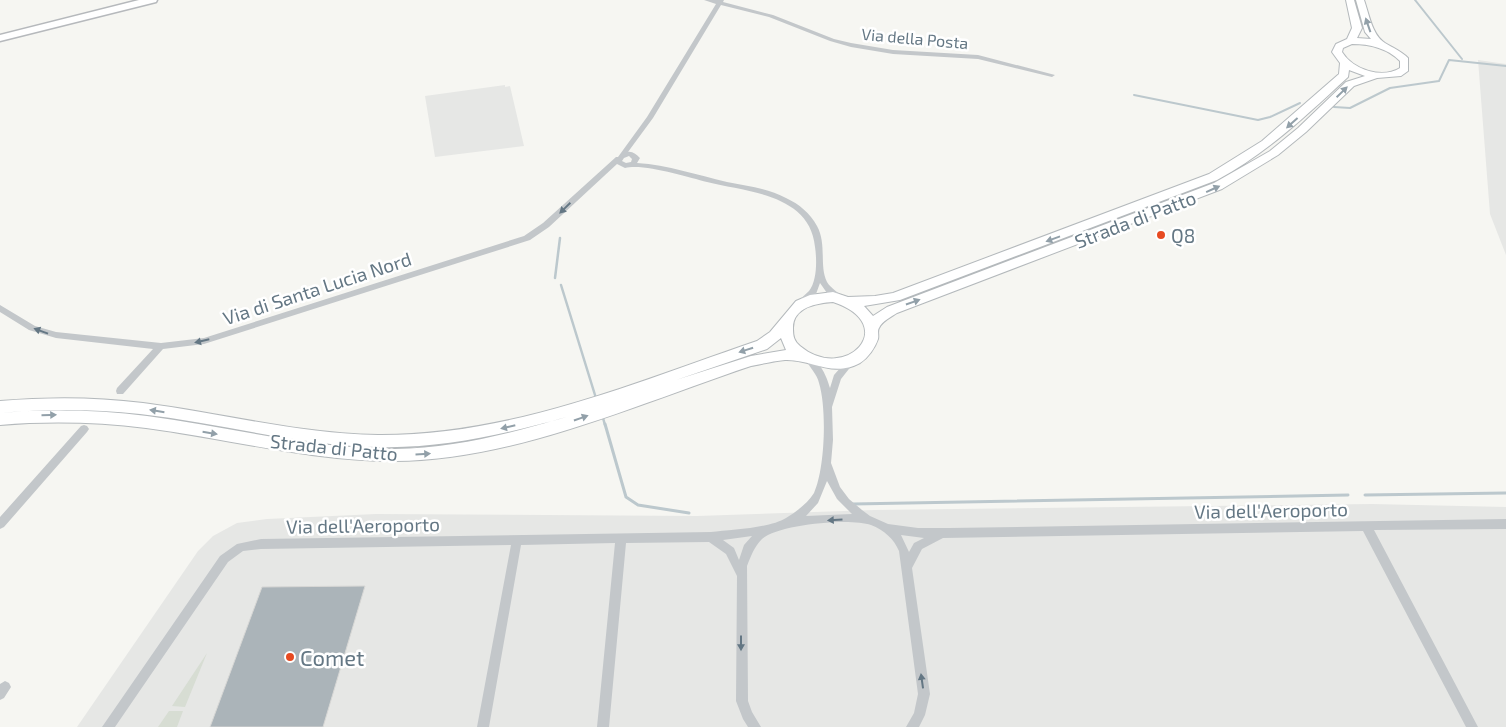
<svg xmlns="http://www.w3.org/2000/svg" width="1506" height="727" viewBox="0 0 1506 727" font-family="'Exo 2',sans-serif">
  <rect width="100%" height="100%" fill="#f6f6f2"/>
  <path fill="#e6e7e5" d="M1478,60L1506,64V255L1490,214Z
    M505,85V87L510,86L524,146L435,157L425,96Z
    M1372,504L1506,507V727H77L198,551L213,536L237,523L267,519L376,514L697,516L874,510Z"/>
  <path fill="#d7ddd3" d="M207,653L185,707L172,706Z
    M169,711H183L177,727H158Z"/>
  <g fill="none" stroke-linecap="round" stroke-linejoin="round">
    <path stroke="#bcc8cd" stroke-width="2" d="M1415,0L1462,59
      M1134,95L1258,120L1270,117L1300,103
      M1334,107L1350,108L1390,88L1439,81L1449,60L1506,66"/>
    <path stroke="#bcc8cd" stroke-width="2.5" d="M555,278L560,238
      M561,285L595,395
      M603,418L605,425"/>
    <path stroke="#bcc8cd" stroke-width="3" d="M605,424L626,497L638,505L689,513
      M1365,495L1506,493
      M853,504L1348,495"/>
  </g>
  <path fill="#abb4b9" stroke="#d7d7d5" d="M365,586L323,727H210L262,587Z"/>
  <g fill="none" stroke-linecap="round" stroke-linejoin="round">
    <defs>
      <path id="primary" d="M1346,0H1354L1362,28L1357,38L1371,39L1365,32L1356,0H1364C1369,14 1372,35 1385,43C1393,48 1401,51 1408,58V71L1401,76L1377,78L1354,86L1306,132L1278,155L1222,189L897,313C891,317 882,321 879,328C877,331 879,335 878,339C875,348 868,358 860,363C832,378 812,359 785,360C774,361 762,364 751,366C640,403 513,461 395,461C311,461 229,439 146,428C97,422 49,421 0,425V413C50,409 98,410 147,416C230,427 312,449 395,449C451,448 505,435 559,419L567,417C505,434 442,449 377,447C297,445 219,423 140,414C93,409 47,409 0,413V401C48,397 95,397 143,403C221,413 299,434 378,435C510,436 634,383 757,341L770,332L796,301L810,295L833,292L848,297L875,296L893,293L1209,174L1262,141L1339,74L1340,63L1332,52L1336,44L1347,39L1352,28ZM1352,44C1370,44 1387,48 1400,61V68C1382,79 1353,70 1342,52L1343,48ZM1349,70L1365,76L1346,82L1298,128L1270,151L1214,183L887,307L873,316L864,306L900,300L1217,180C1267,153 1307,115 1348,77ZM833,302C902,325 845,384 800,346C794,341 793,336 793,329C792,308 816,303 833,302ZM781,338L786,350L751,356L676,380L767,349Z"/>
      <path id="highway" d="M139,0H157L156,2L0,41V35Z"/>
    </defs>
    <use href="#primary" stroke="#b4b9bc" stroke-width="2"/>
    <use href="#highway" stroke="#b6b9bc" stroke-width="3"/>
    <path fill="#c3c7ca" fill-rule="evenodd" d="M704,0H724L723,2L773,15L834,39L851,43L893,50L978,55L1055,75L1052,77L978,59L893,54L851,47L830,41L769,17L721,5L653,118L628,152C632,151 637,155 640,158L637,163C668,165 697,175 727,182C747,186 768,188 786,198C799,204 810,213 817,226C827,244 819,266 827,282C831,289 839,292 843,298L839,301L827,293L820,283L816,294L805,304H799L798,302C801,298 805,295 809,291C817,281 817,260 815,247C810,194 747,192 707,182C688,177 643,163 625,168L617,164L549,227L530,240L204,344L163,349L123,394H117L116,391L117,388L153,349L56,338L29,330L0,312V305L35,326L56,332L161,343L204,338L524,236L543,223L616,157H618L647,117L716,4ZM629,156L632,159L631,162L626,163L622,161L624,158Z
      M810,357C820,361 827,377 830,388L834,375L849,358H855L856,360L841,379L832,407L833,440L831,463L840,487L849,499L862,510L870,516L888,524L918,528H949L1506,519V529L1374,530L1478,727H1466L1363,531L943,538L922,549L912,568L930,694L925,715L919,727H906L914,713L918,694L899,551C894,539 884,530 871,525C850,518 780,524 762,539C754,547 751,556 747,566L748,701L752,712L761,727H748L743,719L736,701L737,576L726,554L709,542L626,543L609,727H597L615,543L521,545L489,727H477L511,545L261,549L243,551L228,562L115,727H102L220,556L237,544L261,539L711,532C731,530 770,528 786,518C796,512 808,503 814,493C825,469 827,409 819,383C817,374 810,368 806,360L807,358ZM827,481L837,499L852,514L806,516L818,503ZM901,535L924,538L914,543L909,552ZM752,536L744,545L739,560L734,548L723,540Z
      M84,425L87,426L89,429L87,432L4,527L0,529V517L81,426Z
      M5,681L9,683L11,687L4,698L0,700V684Z"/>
    <use href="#primary" fill="#fff" fill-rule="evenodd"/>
    <use href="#highway" fill="#fff" fill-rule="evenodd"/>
  </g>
  <defs><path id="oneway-solid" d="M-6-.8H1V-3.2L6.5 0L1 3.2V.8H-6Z" transform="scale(1.25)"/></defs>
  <g fill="#92a0a9">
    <use href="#oneway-solid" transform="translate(1368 25) rotate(-109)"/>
    <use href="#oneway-solid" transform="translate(1342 92) rotate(-44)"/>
    <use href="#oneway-solid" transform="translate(1292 123) rotate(138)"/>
    <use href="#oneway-solid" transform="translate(1213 189) rotate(-24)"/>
    <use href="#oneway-solid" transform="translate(1053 239) rotate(160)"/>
    <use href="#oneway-solid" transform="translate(913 302) rotate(-19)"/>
    <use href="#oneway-solid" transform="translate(746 350) rotate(162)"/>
    <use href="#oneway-solid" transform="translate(157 411) rotate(-171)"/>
    <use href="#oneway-solid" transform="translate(49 415) rotate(-2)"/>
    <use href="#oneway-solid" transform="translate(581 418) rotate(-19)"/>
    <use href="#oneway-solid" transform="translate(508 427) rotate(167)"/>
    <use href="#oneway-solid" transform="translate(210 433) rotate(9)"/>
    <use href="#oneway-solid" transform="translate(423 454) rotate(-3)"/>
  </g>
  <g fill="#647784">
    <use href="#oneway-solid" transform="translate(565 208) rotate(136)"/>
    <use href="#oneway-solid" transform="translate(41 331) rotate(-160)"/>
    <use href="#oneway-solid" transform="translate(202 341) rotate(167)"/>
    <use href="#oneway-solid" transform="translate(835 520) rotate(177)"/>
    <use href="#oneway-solid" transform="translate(741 643) rotate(90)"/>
    <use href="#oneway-solid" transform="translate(922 681) rotate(-98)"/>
  </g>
  <g fill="#e74a21" stroke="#fff" stroke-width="2">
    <circle cx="1161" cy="235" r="5"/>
    <circle cx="290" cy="657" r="5"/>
  </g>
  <g text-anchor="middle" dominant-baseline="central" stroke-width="5" stroke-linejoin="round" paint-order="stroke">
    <g font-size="16" fill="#647784" stroke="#fff">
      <text transform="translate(915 38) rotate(5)">Via della Posta</text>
    </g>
    <g font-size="19" fill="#647784" stroke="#fff">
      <text transform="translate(1135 219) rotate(-21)">Strada di Patto</text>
      <text transform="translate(317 288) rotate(-18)">Via di Santa Lucia Nord</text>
      <text transform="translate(334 447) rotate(6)">Strada di Patto</text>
      <text transform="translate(1271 510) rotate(-1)">Via dell'Aeroporto</text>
      <text transform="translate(363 525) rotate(-1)">Via dell'Aeroporto</text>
    </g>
    <g font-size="19" fill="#647784" stroke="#fff" text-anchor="start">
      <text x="1171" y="235">Q8</text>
    </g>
    <g font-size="22" fill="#647784" stroke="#fff" text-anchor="start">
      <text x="300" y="657">Comet</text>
    </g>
  </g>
</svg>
